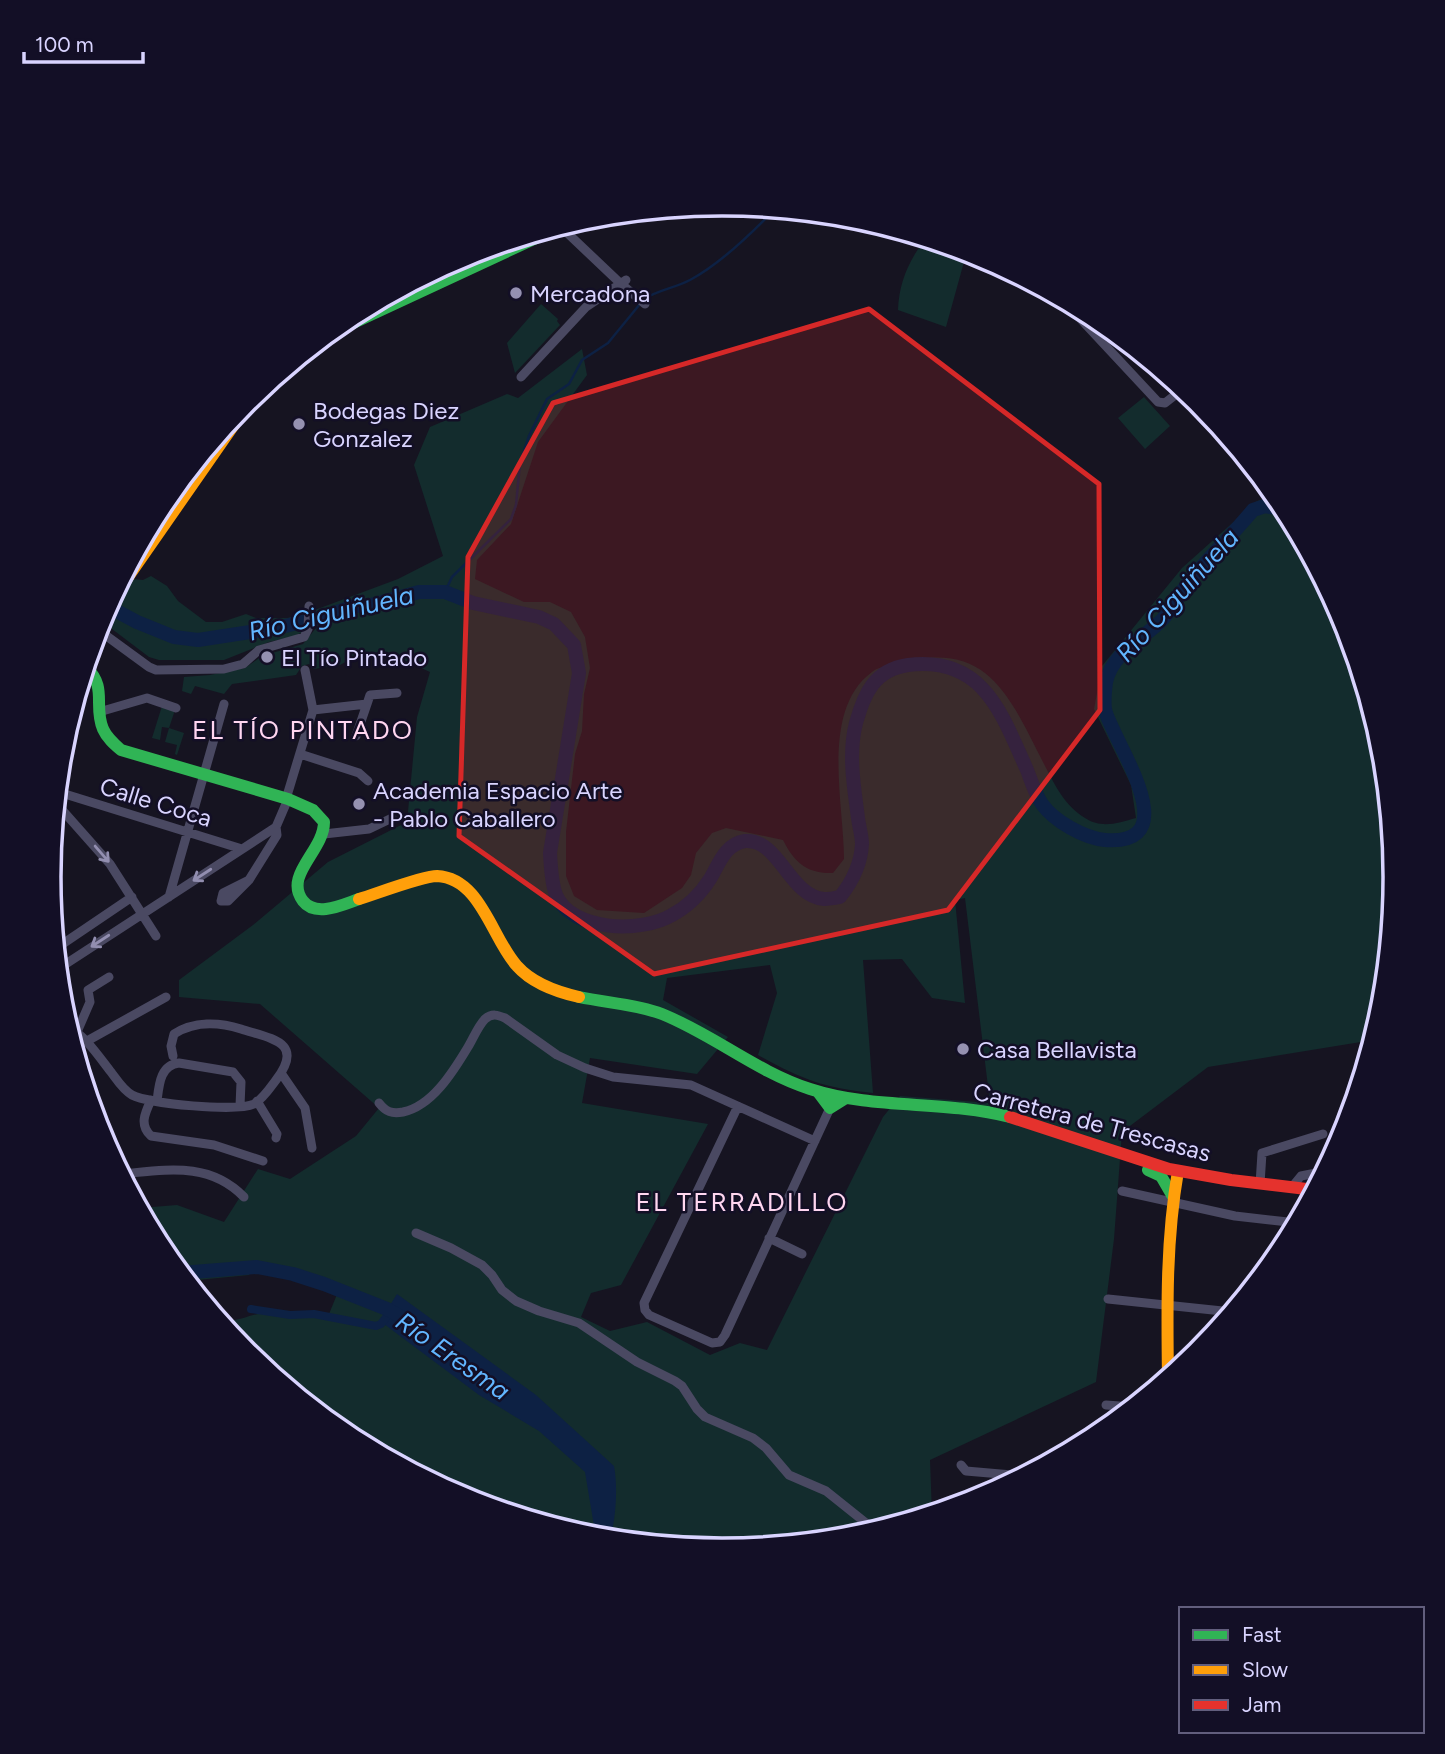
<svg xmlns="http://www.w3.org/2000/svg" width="1445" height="1754" viewBox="0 0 1445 1754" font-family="Figtree,sans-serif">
  <rect width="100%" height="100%" fill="#161421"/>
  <path fill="#132c2d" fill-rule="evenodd" d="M926,238L967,251L946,327L898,310C899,282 909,260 926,238Z
    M541,304L558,319L557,321L560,325L515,373L507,343Z
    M582,349L587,375L538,442L511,524L477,560L475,579L524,602H550L571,612L585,637L590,668L584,694L582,731L575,754L566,832V876L574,896L597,910L644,913L682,888L691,875L696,853L712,833L726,828L783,840C794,862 807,874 833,873L844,859C844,804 820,710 872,672C877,668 885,666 892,665C986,637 1007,691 1044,764C1055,785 1064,805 1085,818C1102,829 1118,823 1136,818L1131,785L1094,709L1102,666L1182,568L1257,501L1276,495L1283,503L1345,620L1383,746L1396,877L1383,1009L1373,1040L1208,1067L1122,1132L1114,1239L1096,1382L930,1460L932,1514L853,1538L722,1550L591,1537L464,1499L348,1437L246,1353L219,1320C236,1323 246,1316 262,1313C280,1311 311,1311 329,1314L338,1292L285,1276L250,1272L249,1275L187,1281L162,1251L140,1208L177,1205L224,1222L258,1169L290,1179L356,1136L379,1108L260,1004L179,997V980L253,925L328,862L407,822L417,717L430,672L406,661L395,652L356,656L340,665L314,669L309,664L302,666L296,675L232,684L224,694L195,686L191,694L182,691L184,677L210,675L245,668L262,656L303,644L316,628L307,626L306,630L295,636L269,642L224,660H159L149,657L112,629L109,623L111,614L105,611L134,579L143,580L151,576L167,586L178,601L206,622H222L246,614L256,618H287L304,614L398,579L443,556L414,465L430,427L507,394L518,398ZM965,898L990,1103L900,1096L883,1117L767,1350L740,1343L710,1355L647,1322L610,1331L581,1317L591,1293L621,1285L708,1124L582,1103L590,1058L697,1074L728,1037L663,1000L667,978L770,965L777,993L758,1055C801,1079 824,1088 873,1093L863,960L902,959L932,998L965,1003L955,900Z
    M1144,397L1170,426L1145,449L1118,418Z
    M162,706L175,710L169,728L184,733L177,755L175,754L177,745L165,742L169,728L162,727L160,740L152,738Z"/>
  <path fill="#0d2144" d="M397,1294L536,1395L614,1466C618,1486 616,1519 610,1539L596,1538L585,1472L539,1431L479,1395L380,1321Z"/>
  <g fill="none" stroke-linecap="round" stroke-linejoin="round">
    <path stroke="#0d2144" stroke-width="2.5" d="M644,299C658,290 675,288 690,280C720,264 752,233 775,209
      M445,592L452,577L511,519L516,505L520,463L529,436L547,399L569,384L582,360L608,343L640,304"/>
    <path stroke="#0d2144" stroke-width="8" d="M251,1309L290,1315L314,1314L376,1326L381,1324L387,1316"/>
    <path stroke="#0d2144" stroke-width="14" d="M107,606L137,622L174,637L198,640L277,628L322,617L354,606L371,605L419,592H445L473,603L539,617L554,624L574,645L579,673L550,853C551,867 551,882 556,895C572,932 642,933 672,915C687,907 701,893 710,879C719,864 725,844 745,841C779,838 789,896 824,899C829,899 835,898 840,897C852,882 861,864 862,844C862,836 859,826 858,818C854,787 848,754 856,723C864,694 874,670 908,665C983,656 1001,712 1027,770C1031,780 1035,794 1042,804C1054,821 1084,838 1105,840C1187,846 1117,747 1106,713C1103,705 1105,691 1106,682C1112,653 1143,639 1162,620C1174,607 1181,590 1193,577C1212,554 1234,533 1253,510L1265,506L1287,510
      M180,1273L257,1267L293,1274L324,1284L387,1309L403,1318"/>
    <path stroke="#4a4962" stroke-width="9" d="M561,227L620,283L645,304
      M1061,298L1158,402L1165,403L1184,388
      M521,377L586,307L626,280
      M97,629L149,667L156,670L224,669L243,664L259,650L304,637L308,629L309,606
      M93,643L100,631
      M367,704L370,695L397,693
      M313,710L367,704L356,736
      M99,712L147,698L176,708
      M300,754L359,773L368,781
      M57,795H68L242,849
      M286,799L313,710L305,670
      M56,803L110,864L156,936
      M324,834L369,829L392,818
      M249,880L228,901H221L223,893L249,880L277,835L276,827
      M169,897L224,704
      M64,943L132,897
      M58,969L276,827L288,799
      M67,1025C86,1037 97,1054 111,1072C117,1080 123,1090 132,1095C149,1104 237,1112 254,1104C263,1099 270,1088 276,1080C305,1042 272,1039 241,1029C219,1022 194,1021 174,1034L171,1046L173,1056
      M77,1032L90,1002L88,990L109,977
      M87,1041L166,997
      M281,1073L305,1108L312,1148
      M151,1100C145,1113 139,1125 151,1136L214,1145L263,1161
      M157,1101C159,1085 160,1065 179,1063L233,1072L241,1082L240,1106
      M257,1101L277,1134L276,1138
      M379,1103C386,1112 392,1114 403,1112C432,1106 453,1072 468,1047C473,1039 478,1026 485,1019C492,1013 498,1015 505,1018L557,1055L585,1068L613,1077L691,1085L815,1141
      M738,1106L644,1303L645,1310L649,1315L712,1343L720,1342L725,1335L830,1108
      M121,1174C166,1170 209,1161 244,1197
      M1260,1184L1262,1153L1323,1134
      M1292,1187L1301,1176L1326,1171
      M1122,1191L1235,1216L1297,1223
      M416,1233L451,1248L482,1265L492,1275L502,1290L516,1301L539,1311L579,1323L637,1362L675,1381L682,1386L697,1409L705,1417L753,1438L766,1448L789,1475L826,1491L866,1523L875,1528H885
      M769,1238L802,1254
      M1108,1299L1232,1312
      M1106,1405L1133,1407
      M961,1465L966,1471L1023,1476"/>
    <path stroke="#30b455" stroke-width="12" d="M331,331L353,323L566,224
      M86,667C108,688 93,705 103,729C107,738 114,744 121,750L288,799L313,810L324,822C324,851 283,875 303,901C316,918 344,904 359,899
      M579,997C607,1003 636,1004 662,1014C714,1035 757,1072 810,1089C874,1110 944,1100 1010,1117
      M818,1092L830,1108L846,1098
      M1148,1170L1161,1176L1172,1195"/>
    <path stroke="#ff9f0a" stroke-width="12" d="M105,610L256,393
      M359,899C376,894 422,876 437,876C481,878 492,939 517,966C532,983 557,992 579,997
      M1168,1379C1167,1309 1166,1240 1178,1171"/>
    <path stroke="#e5322d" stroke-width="12" d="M422,279L489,247
      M253,398L287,368L343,329
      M1010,1117L1169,1169L1231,1180L1315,1190"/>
  </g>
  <defs><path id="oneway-shaft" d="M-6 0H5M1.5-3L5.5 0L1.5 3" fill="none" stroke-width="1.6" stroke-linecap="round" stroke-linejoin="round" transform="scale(1.75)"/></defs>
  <g stroke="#928eb0">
    <use href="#oneway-shaft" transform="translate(102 854) rotate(49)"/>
    <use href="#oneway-shaft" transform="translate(202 875) rotate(147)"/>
    <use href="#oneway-shaft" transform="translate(100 941) rotate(147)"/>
  </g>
  <path fill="#d62828" fill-opacity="0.2" stroke="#d62828" stroke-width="5" stroke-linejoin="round" d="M869,309L1099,484L1100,710L948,910L654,974L459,836L468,557L553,403Z"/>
  <g fill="#9591b1" stroke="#130f26" stroke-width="2.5">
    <circle cx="516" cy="293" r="7"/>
    <circle cx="299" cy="424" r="7"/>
    <circle cx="267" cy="657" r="7"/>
    <circle cx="359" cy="804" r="7"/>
    <circle cx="963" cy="1049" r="7"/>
  </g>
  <g text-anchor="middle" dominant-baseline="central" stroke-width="5" stroke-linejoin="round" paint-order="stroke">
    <g font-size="24" fill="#d9d4ff" stroke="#130f26" text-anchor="start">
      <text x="530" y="293">Mercadona</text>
      <text x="313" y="410">Bodegas Diez<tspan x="313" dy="28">Gonzalez</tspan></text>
      <text x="281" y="657">El Tío Pintado</text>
      <text x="373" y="790">Academia Espacio Arte<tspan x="373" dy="28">- Pablo Caballero</tspan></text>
      <text x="977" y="1049">Casa Bellavista</text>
    </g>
    <g font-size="24" fill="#d9d4ff" stroke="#130f26">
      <text transform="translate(156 802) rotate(17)">Calle Coca</text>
      <text transform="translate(1092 1122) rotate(15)">Carretera de Trescasas</text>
    </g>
    <g font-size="26" font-style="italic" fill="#62b6ff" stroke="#130f26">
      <text transform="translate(1177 595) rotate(-48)">Río Ciguiñuela</text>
      <text transform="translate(331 613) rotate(-13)">Río Ciguiñuela</text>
      <text transform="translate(453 1356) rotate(35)">Río Eresma</text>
    </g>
    <g font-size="26" letter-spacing="2" fill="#ffd6f0" stroke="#130f26">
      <text x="303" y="730">EL TÍO PINTADO</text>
      <text x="742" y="1202">EL TERRADILLO</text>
    </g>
  </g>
  <path d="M0 0H1445V1754H0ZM61 877a661 661 0 1 1 1322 0a661 661 0 1 1-1322 0Z" fill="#130f26" fill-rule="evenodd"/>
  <path fill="none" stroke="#d9d4ff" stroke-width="3.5" d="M61 877a661 661 0 1 1 1322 0a661 661 0 1 1-1322 0Z"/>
  <rect x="1179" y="1607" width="245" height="126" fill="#130f26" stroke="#625e7d" stroke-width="2"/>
  <rect x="1193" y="1630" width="35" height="10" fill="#30b455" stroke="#625e7d" stroke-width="2"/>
  <text x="1242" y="1642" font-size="21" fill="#d9d4ff">Fast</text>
  <rect x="1193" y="1665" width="35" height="10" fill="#ff9f0a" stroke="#625e7d" stroke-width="2"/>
  <text x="1242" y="1677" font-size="21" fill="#d9d4ff">Slow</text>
  <rect x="1193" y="1700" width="35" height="10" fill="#e5322d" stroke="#625e7d" stroke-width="2"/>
  <text x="1242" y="1712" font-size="21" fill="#d9d4ff">Jam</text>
  <path d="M24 52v10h119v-10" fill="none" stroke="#d9d4ff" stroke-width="3.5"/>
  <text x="35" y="52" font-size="21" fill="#d9d4ff" stroke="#130f26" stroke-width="5" paint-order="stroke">100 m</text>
</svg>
